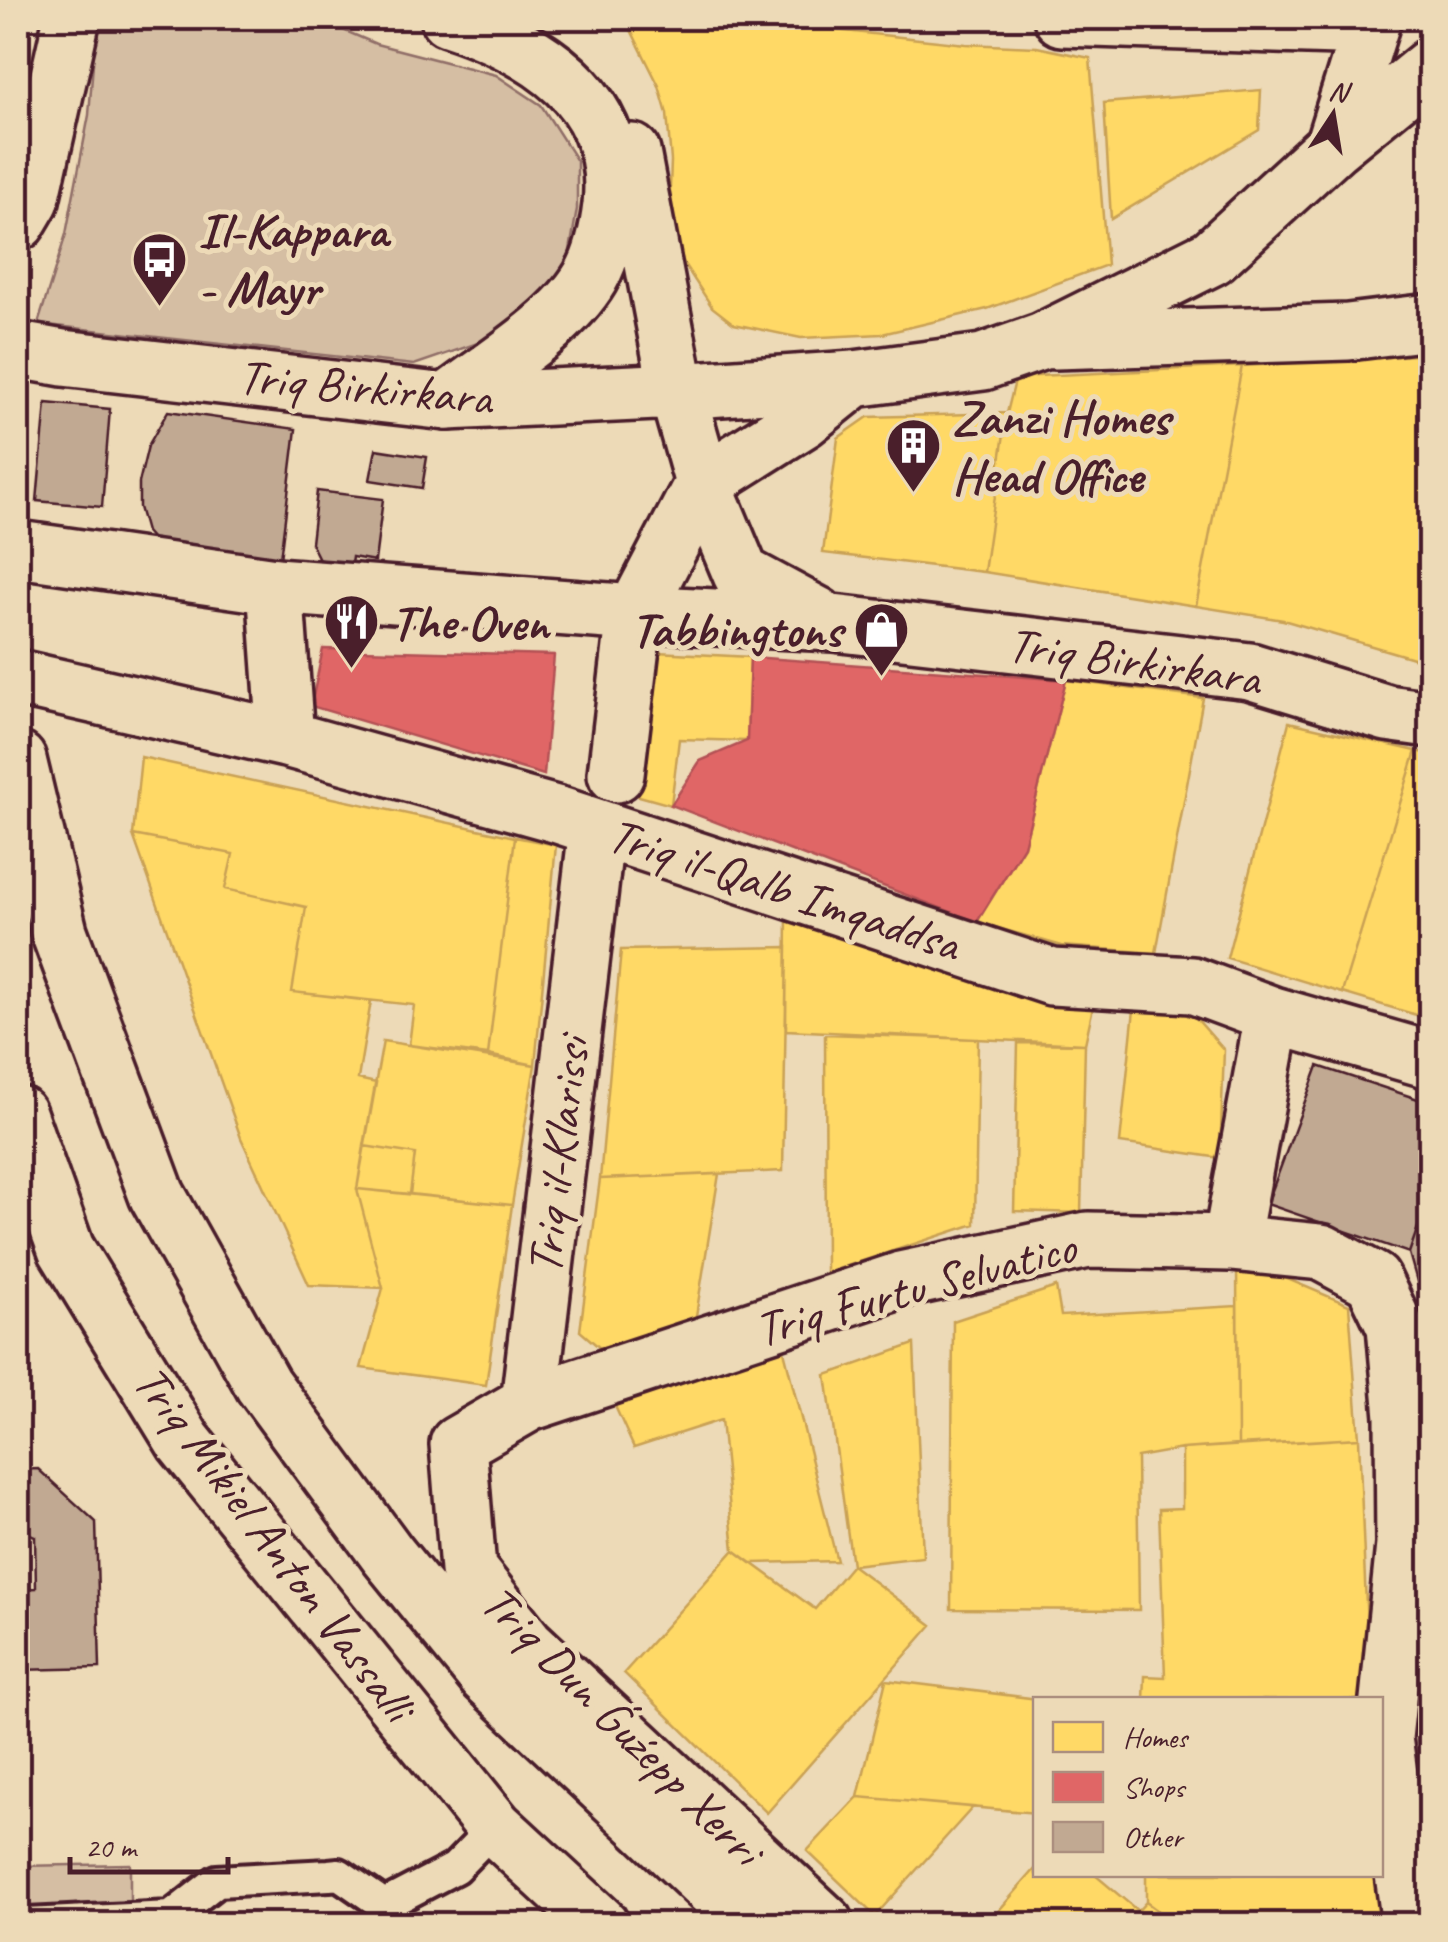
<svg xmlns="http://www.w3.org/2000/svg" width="1448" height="1942" viewBox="0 0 1448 1942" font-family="Caveat,sans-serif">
  <rect width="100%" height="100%" fill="#eddab7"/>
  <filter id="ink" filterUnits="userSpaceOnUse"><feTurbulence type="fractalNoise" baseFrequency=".01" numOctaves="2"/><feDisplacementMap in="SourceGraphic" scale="20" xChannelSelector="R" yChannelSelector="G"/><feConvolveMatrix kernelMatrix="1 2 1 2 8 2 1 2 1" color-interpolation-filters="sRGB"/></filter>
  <g filter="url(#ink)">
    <path fill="#d5bea3" stroke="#906e67" stroke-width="2.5" d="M102,18H315L376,44L496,75L541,105L577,161V209L565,280L510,332L414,365L38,324L66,234L89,115L96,25Z
      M130,1864V1908L18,1913V1866Z"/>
    <path fill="#ffd966" stroke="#c9a154" stroke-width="2.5" d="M625,18H722L966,44L1037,47L1090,58L1107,265L987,309L882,334L801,338L734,324L712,307L684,264L669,215L671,161L667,114L659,86Z
      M1261,90L1259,130L1111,219L1104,103Z
      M1430,354V663L1283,620L1196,606L1242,366Z
      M1242,366L1196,606L984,572L1007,413L1016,377Z
      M1007,413L984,572L823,553L838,438L868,417Z
      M656,652L750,657L747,741L679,739L671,805L632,794Z
      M1066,680L1203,698L1156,953L1062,946L977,922L1024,846Z
      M1289,722L1416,751L1342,993L1227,958Z
      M1416,751L1430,754V1019L1342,993Z
      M141,757L515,837L488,1055L409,1045L414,1005L292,992L306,907L225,889L233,854L133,835Z
      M133,835L233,854L225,889L306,907L292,992L371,1001L358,1079L376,1083L357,1189L383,1288L309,1285L241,1138Z
      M515,837L556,845L535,1065L488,1055Z
      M787,910L1097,989L1085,1044L786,1030Z
      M787,947L783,1171L600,1179L621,950Z
      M1135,1000L1182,1002L1224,1050L1220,1158L1120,1143Z
      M825,1034L978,1039L975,1224L826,1273Z
      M383,1041L535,1065L512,1205L410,1194L415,1154L364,1146Z
      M1018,1043L1085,1044L1081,1213L1014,1211Z
      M364,1146L415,1154L410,1194L357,1189Z
      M719,1174L695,1322L600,1348L580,1331L600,1179Z
      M357,1189L512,1205L486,1385L361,1368L383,1288Z
      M1237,1266L1264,1269L1349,1305L1359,1438L1238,1445Z
      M1056,1287L1061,1316L1237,1306L1238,1445L1182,1449L1137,1457L1139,1610L951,1609L953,1321Z
      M782,1343L837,1561L751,1563L734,1550L721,1420L634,1448L614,1404Z
      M914,1344L923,1557L852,1565L826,1375Z
      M1359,1438L1370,1700H1144L1145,1676L1165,1677L1159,1509L1182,1508V1449Z
      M734,1550L815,1609L852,1565L932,1625L767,1813L624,1673Z
      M886,1680L1046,1700H1036V1813L858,1797Z
      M858,1797L973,1807L875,1916L807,1851Z
      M1036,1868V1874H1094L1138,1911L1126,1924H987Z
      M1146,1874H1380L1388,1924H1176L1146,1902Z
      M1146,1902L1176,1924H1126Z"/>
    <path fill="#e06666" stroke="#b35154" stroke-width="2.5" d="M323,649L554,655L544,775L311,706Z
      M750,657L1066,680L1024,846L977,922L671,805L700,761L747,741Z"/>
    <path fill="#c1a992" stroke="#4a1f2b" stroke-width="2.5" d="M46,403L110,409L102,507L37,501Z
      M168,411L296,429L280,559L153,540L146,532L139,507V483L148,446Z
      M376,449L427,457L422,488L370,480Z
      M317,491L383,499L375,561L352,557L349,578L327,575L311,543Z
      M1318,1066L1430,1103V1193L1409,1253L1267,1204Z
      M1430,1193V1328L1409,1253Z
      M38,1469L96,1522L100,1668L18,1670V1589L36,1588L35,1536L18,1529V1470Z"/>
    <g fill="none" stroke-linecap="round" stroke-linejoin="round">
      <defs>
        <path id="service" d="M27,1924L171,1917L217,1881L329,1875L339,1874L384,1905L455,1868L495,1827"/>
        <path id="minor" d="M1062,18L1370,28
          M1333,146L1373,18
          M1054,341L1348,332L1430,322
          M677,391L854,379L983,362L1043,341L1212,257L1333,146L1430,67
          M703,483L803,420L854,379
          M275,586L286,739L559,815L1052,977L1192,985L1273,1015L1430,1060
          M18,678L286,739
          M616,774L635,613
          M1231,1243L1273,1015
          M529,1403L597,828
          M826,1924L526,1644L468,1570L458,1444L529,1403L901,1280L1088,1240L1231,1243L1321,1252L1373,1280L1395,1326L1403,1417L1404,1545L1384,1738L1410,1924"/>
        <path id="secondary" d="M703,483L741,574L817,615
          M635,613L833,623L1250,671L1387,713L1430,719"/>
        <path id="primary" d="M18,350L63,358L447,402L677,391L703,483L635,613L275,586L18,549"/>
        <path id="trunk" d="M632,152L677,391
          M18,222L31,200L72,18
          M447,402C492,367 561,327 590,278C603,256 608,230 611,205C622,98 537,47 448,18
          M18,760L59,932L157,1195L263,1385L388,1555L487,1677L750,1924
          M18,1114L66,1249L184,1442L495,1827L600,1924"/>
      </defs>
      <use href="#service" stroke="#4a1f2b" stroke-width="38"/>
      <use href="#minor" stroke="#4a1f2b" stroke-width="62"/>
      <use href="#secondary" stroke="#4a1f2b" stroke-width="62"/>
      <use href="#primary" stroke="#4a1f2b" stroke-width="62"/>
      <use href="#trunk" stroke="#4a1f2b" stroke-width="62"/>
      <use href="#service" stroke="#eddab7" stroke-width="30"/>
      <use href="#minor" stroke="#eddab7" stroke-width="55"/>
      <use href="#secondary" stroke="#eddab7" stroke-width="55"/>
      <use href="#primary" stroke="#eddab7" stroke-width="55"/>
      <use href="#trunk" stroke="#eddab7" stroke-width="55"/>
    </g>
  </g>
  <defs>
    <symbol id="bus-pin" viewBox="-11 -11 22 30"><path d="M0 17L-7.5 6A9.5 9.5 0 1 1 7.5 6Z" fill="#4a1f2b" stroke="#eddab7"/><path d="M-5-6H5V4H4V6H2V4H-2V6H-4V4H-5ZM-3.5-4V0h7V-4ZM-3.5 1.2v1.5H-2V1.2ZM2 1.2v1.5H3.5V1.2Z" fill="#fff"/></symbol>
    <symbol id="building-pin" viewBox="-11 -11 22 30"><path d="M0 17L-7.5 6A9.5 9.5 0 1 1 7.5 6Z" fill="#4a1f2b" stroke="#eddab7"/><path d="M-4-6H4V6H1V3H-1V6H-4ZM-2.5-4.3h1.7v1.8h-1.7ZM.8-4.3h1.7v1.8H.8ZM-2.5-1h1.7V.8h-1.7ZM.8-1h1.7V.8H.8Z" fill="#fff"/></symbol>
    <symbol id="restaurant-pin" viewBox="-11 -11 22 30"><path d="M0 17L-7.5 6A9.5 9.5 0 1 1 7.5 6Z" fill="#4a1f2b" stroke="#eddab7"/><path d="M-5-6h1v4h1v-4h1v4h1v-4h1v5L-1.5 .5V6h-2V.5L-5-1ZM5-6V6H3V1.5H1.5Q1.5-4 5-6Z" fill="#fff"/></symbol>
    <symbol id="shop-pin" viewBox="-11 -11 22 30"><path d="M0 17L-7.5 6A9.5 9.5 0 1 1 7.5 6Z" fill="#4a1f2b" stroke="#eddab7"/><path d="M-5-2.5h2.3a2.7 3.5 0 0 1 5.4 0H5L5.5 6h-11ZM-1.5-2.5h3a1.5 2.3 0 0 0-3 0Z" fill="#fff"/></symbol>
  </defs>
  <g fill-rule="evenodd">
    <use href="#bus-pin" x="128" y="228" width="63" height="86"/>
    <use href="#building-pin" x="882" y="414" width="63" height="86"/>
    <use href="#restaurant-pin" x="320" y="590" width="63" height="86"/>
    <use href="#shop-pin" x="850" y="598" width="63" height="86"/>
  </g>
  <g text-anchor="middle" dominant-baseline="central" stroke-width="10" stroke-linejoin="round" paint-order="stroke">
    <g font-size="50" font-weight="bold" fill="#4a1f2b" stroke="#eddab7" text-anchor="start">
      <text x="198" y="230">Il-Kappara<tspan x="198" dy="58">- Mayr</tspan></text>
      <text x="952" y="417">Zanzi Homes<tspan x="952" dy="58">Head Office</tspan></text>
      <text x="391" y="622">The Oven</text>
      <text x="842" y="629" text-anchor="end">Tabbingtons</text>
    </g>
    <g font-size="50" fill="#4a1f2b" stroke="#eddab7">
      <text transform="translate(365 387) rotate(5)">Triq Birkirkara</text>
      <text transform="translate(1134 661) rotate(8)">Triq Birkirkara</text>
      <text transform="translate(784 889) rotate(18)">Triq il-Qalb Imqaddsa</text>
      <text transform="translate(558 1156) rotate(-83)">Triq il-Klarissi</text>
      <text transform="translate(915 1288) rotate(-15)">Triq Furtu Selvatico</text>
      <text transform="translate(274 1543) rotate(53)">Triq Mikiel Anton Vassalli</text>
      <text transform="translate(622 1725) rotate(45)">Triq Dun Ǵuźepp Xerri</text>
    </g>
  </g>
  <rect width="1448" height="1942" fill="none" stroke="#eddab7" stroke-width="60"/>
  <rect x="30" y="30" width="1388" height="1882" fill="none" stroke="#4a1f2b" stroke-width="4" filter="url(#ink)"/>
  <rect x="1033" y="1697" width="350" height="180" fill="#eddab7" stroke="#ac8f7f" stroke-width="2.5"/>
  <rect x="1053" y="1722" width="50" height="30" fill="#ffd966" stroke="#ac8f7f" stroke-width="2.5"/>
  <text x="1123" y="1747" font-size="30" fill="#4a1f2b">Homes</text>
  <rect x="1053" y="1772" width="50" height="30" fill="#e06666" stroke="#ac8f7f" stroke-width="2.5"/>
  <text x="1123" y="1797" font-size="30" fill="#4a1f2b">Shops</text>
  <rect x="1053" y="1822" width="50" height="30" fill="#c1a992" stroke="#ac8f7f" stroke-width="2.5"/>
  <text x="1123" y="1847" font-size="30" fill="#4a1f2b">Other</text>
  <g transform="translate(1333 115) rotate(12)" stroke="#eddab7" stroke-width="8" paint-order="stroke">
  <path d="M0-8L18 38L0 25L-18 38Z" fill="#4a1f2b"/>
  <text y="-15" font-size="28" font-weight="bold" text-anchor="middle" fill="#4a1f2b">N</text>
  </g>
  <path d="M70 1857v15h158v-15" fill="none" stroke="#4a1f2b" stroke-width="5"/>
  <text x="85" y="1857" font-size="30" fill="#4a1f2b" stroke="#eddab7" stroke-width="8" paint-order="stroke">20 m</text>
</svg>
